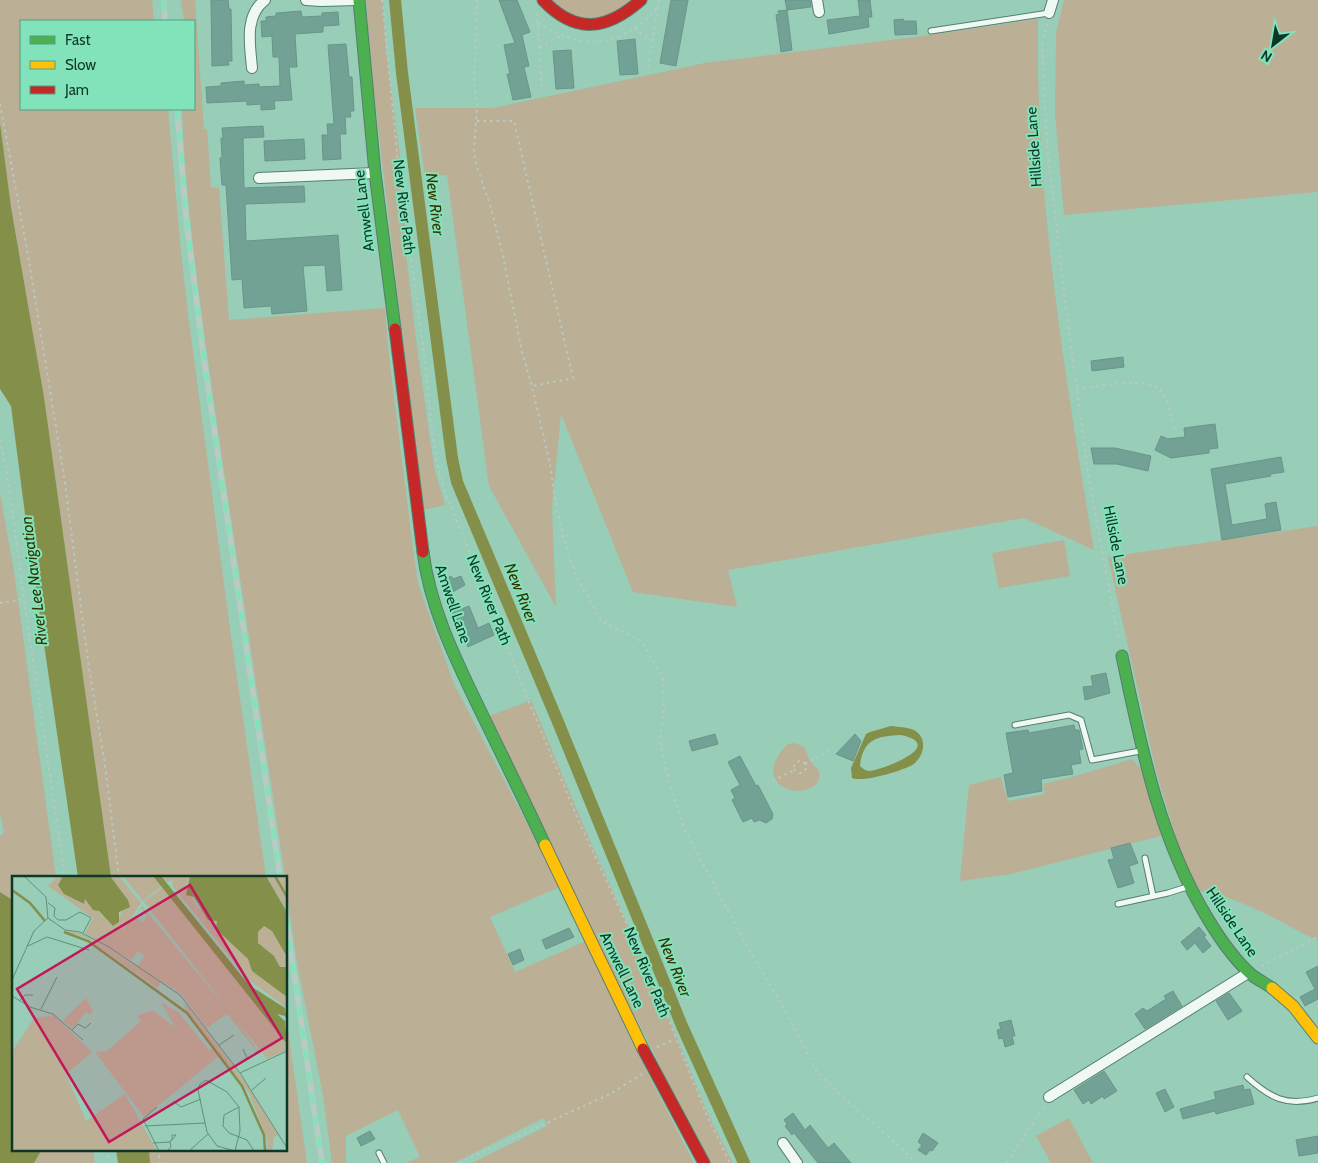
<svg xmlns="http://www.w3.org/2000/svg" width="1318" height="1163" viewBox="0 0 1318 1163" font-family="Cabin,sans-serif">
  <rect width="100%" height="100%" fill="#98cdb7"/>
  <path fill="#bbaf95" d="M0,0H152L154,21H21V109H168L181,252L188,314L230,629L266,877H111L44,397L11,207L0,123Z
    M181,0H195L204,129H207L211,187L219,188L229,320L385,308L389,357L411,533L418,584L454,684L560,887L490,917L515,972L586,941L647,1072L694,1163H472L547,1126L544,1118L454,1163H406L420,1157L398,1110L346,1136V1163H332L323,1095L298,968L286,889V877H285C263,730 241,584 219,438C204,329 186,219 182,109H194V21H184Z
    M366,0H383L386,50L405,194L406,253L417,347L434,467L445,505L423,510L373,84Z
    M550,0H629L633,1L619,12L590,19L569,14Z
    M1064,0H1318V192L1064,215L1055,113L1056,33Z
    M1038,19C1035,198 1065,375 1094,550L1024,518L728,570L737,607L633,592L561,414L552,508L556,607L489,486L447,175L425,177L415,108H493L705,63L930,35Z
    M0,493L14,571L56,877H14V901L0,892V836L4,832L0,813Z
    M1318,526V941C1280,922 1240,896 1198,891L1184,864L1157,775L1108,557Z
    M1064,540L1070,576L999,588L992,553Z
    M531,700L584,827L665,1008L708,1114L733,1163H709L678,1106L652,1049L605,958L487,717Z
    M793,743L803,746C807,751 807,755 810,760C812,765 818,767 819,772C825,799 763,798 775,762C778,755 782,749 788,744Z
    M1132,759L1146,774L1161,836L1011,874L960,881L969,785L1001,777L1008,801L1045,794L1043,784L1072,777Z
    M286,1017L307,1163H150L149,1149H286Z
    M1069,1118L1093,1163H1051L1036,1136Z
    M42,1149H93L95,1163H34Z"/>
  <path fill="#84904a" fill-rule="evenodd" d="M0,123L11,207L44,397L111,877H78L25,514L11,406L0,389Z
    M891,726C899,727 907,727 914,730C927,737 925,754 915,763C907,770 862,783 852,778L851,768L866,734L870,732ZM901,735C947,745 885,769 870,771C866,771 863,769 860,766C863,739 877,736 901,735Z
    M0,892L14,901V1149H42L34,1163H0Z
    M116,1149H149L150,1163H118Z"/>
  <g fill="none" stroke-linecap="round" stroke-linejoin="round">
    <path stroke="#84904a" stroke-width="12" d="M395,0L402,73L452,458L457,482L558,722L682,1026L744,1163"/>
  </g>
  <path fill="#71a295" stroke="#6b958a" d="M211,0H228L229,9H231L232,61H228L229,65L212,66Z
    M499,0H517L530,32L522,35L529,66L524,67L531,97L513,100L507,74H510L504,45L515,43Z
    M671,0H688L676,66L660,63Z
    M785,0H810L811,7L787,10Z
    M858,0H870L872,17H868L869,27L829,34L827,20L860,16Z
    M787,10L792,50L781,52L776,15L779,14L778,11Z
    M301,11L302,17L322,16V13L338,12L339,25L323,26V32L295,34L297,67H289L292,100L274,101L275,109L261,110V104L247,105V101L207,103L206,87L221,86V83L244,81V85L259,84V87L280,86L279,57H273L272,36L262,37L261,21H266V17L276,16V13Z
    M903,19L904,21H916L917,34L895,35L894,20Z
    M635,39L638,74L620,75L617,41Z
    M346,44L349,77H352L354,111H350L351,117H345L346,134H340L341,159L323,160L322,135H328L327,124H334L328,45Z
    M571,50L574,88L556,89L553,51Z
    M263,126L264,137L243,138L244,188L304,186L305,202L245,204L246,241L338,235L342,290L327,291L325,265L303,266L307,311L272,314L271,306L244,308L242,279L232,280L226,185H222L220,158H222L221,138H223L222,128Z
    M304,139L305,159L265,161L264,141Z
    M1123,357L1124,367L1092,371L1091,361Z
    M1215,424L1218,448L1209,449V453L1171,458L1155,450L1161,436L1168,439L1185,437L1184,428Z
    M1091,448H1115L1151,456L1148,471L1117,464H1094Z
    M1281,457L1284,472L1270,474L1271,476L1225,484L1232,525L1267,519L1265,504L1276,502L1281,530L1222,540L1211,469Z
    M451,576L453,579L461,576L465,585L447,595L441,581Z
    M469,606L478,628L489,623L494,635L468,647L460,626L457,627L452,613Z
    M1106,673L1110,693L1085,700L1083,687L1093,686L1091,676Z
    M1074,725L1075,730H1079L1083,749L1079,750L1081,763L1071,765L1073,774L1041,779L1042,791L1008,797L1004,775L1013,773L1006,733L1028,730L1029,733Z
    M715,734L718,744L692,751L689,741Z
    M855,734L861,741L853,761L836,754Z
    M740,756L756,786L758,785L773,814L772,819L766,823L759,820L754,822L752,818L743,822L732,800L735,798L731,790L740,785L728,762Z
    M1130,843L1138,863L1129,866L1134,883L1118,888L1108,860L1114,859L1111,848Z
    M1199,927L1206,935L1204,937L1211,946L1203,953L1195,943L1187,950L1181,942Z
    M569,928L574,937L546,949L542,940Z
    M520,949L524,960L513,965L508,954Z
    M1318,966V999L1305,1006L1300,997L1315,989L1306,972Z
    M1173,991L1182,1006L1145,1029L1135,1014L1143,1008L1147,1011L1166,999L1164,996Z
    M1229,993L1242,1011L1228,1020L1216,1001Z
    M1011,1020L1015,1036H1012L1014,1044L1005,1047L1003,1038L999,1039L997,1030L1001,1029L999,1023Z
    M1104,1071L1117,1091L1104,1099L1103,1096L1091,1104L1089,1100L1083,1104L1074,1090Z
    M1243,1085L1244,1090L1250,1089L1254,1104L1216,1114L1215,1111L1183,1119L1180,1109L1216,1099L1214,1092Z
    M1165,1089L1174,1107L1165,1112L1156,1093Z
    M793,1113L805,1130L810,1125L828,1148L834,1143L851,1163H818L794,1133L792,1135L785,1126L787,1124L784,1120Z
    M370,1131L375,1139L361,1146L357,1138Z
    M923,1133L938,1143L932,1151L930,1150L926,1155L918,1150L922,1145L918,1142Z
    M1318,1136V1153L1299,1156L1296,1140Z"/>
  <g fill="none" stroke-linecap="round" stroke-linejoin="round">
    <defs>
      <path id="lane" d="M931,31L1049,13
        M1015,725L1069,715L1081,720L1092,760L1140,751
        M1145,858L1153,896
        M1118,904L1168,893L1187,887
        M1247,1077C1270,1098 1287,1107 1318,1098
        M379,1153L384,1163"/>
      <path id="street" d="M306,0L321,1L357,0
        M817,0L819,12
        M1049,13L1053,0
        M252,68C250,45 244,16 265,0
        M259,178L375,173
        M1049,1097L1248,973
        M783,1143L797,1163"/>
      <path id="fast" d="M359,0L375,173L395,329
        M423,552C430,608 456,660 480,710C502,755 524,800 545,845
        M1122,656C1141,746 1159,839 1208,919C1220,939 1234,960 1253,976C1259,980 1266,984 1272,988"/>
      <path id="slow" d="M545,845L643,1049
        M1272,988L1293,1006L1318,1038"/>
      <path id="jam" d="M543,0C576,35 607,30 641,0
        M395,329L423,552
        M643,1049L704,1163"/>
    </defs>
    <use href="#lane" stroke="#557e6f" stroke-width="7"/>
    <use href="#street" stroke="#557e6f" stroke-width="12"/>
    <use href="#fast" stroke="#557e6f" stroke-width="13"/>
    <use href="#slow" stroke="#557e6f" stroke-width="13"/>
    <use href="#jam" stroke="#557e6f" stroke-width="13"/>
    <path stroke="#b9cac3" stroke-width="2" stroke-dasharray="2.5 4" stroke-linecap="butt" d="M382,0L399,172L423,346L433,437L440,478L531,707L580,824L655,985L707,1116L730,1163
      M477,0L474,84L477,107L474,150L475,161L491,208L503,256L522,352L532,386L550,465L557,510L569,557L577,578L601,621L641,641L663,677L664,706L660,742L672,793L686,832L748,948L785,1010L816,1070L840,1095L888,1136L916,1163
      M537,13L542,91
      M538,23C584,52 623,48 658,6
      M1047,23L1042,46L1047,144L1066,309L1089,480L1119,642
      M634,29L651,40
      M540,47L560,36
      M648,67L659,0
      M0,104L28,255L65,483L88,662L105,765L119,877
      M477,121H514L573,378L532,386
      M1077,389C1098,387 1149,374 1162,393C1170,403 1171,418 1175,429
      M0,440L7,473L24,599L65,877
      M0,603L24,599
      M794 767a6 6 0 1 1 12 0a6 6 0 1 1-12 0Z
      M805,764L834,748
      M767,784L794,770
      M1262,966L1318,937
      M657,1047L675,1039
      M107,1149L108,1163
      M158,1149L160,1163
      M459,1163L610,1094L642,1074
      M1007,1163L1044,1106"/>
    <use href="#lane" stroke="#f0f8f4" stroke-width="5"/>
    <use href="#street" stroke="#f0f8f4" stroke-width="10"/>
    <use href="#fast" stroke="#4caf50" stroke-width="11"/>
    <use href="#slow" stroke="#ffc107" stroke-width="11"/>
    <use href="#jam" stroke="#c62828" stroke-width="11"/>
    <defs>
      <path id="rail" d="M164,0L165,21
        M177,109L186,217L203,353L280,877
        M286,919L322,1163"/>
    </defs>
    <use href="#rail" stroke="#bacbc4" stroke-width="5.5"/>
    <use href="#rail" stroke="#82e3bb" stroke-width="4" stroke-dasharray="11" stroke-linecap="butt"/>
  </g>
  <g text-anchor="middle" dominant-baseline="central" stroke-width="4" stroke-linejoin="round" paint-order="stroke">
    <g font-size="15" fill="#0d3828" stroke="#82e3bb">
      <text transform="translate(1034 147) rotate(-94)">Hillside Lane</text>
      <text transform="translate(404 207) rotate(83)">New River Path</text>
      <text transform="translate(364 211) rotate(-97)">Amwell Lane</text>
      <text transform="translate(1116 545) rotate(79)">Hillside Lane</text>
      <text transform="translate(489 600) rotate(68)">New River Path</text>
      <text transform="translate(453 604) rotate(71)">Amwell Lane</text>
      <text transform="translate(1232 922) rotate(56)">Hillside Lane</text>
      <text transform="translate(622 970) rotate(64)">Amwell Lane</text>
      <text transform="translate(647 972) rotate(67)">New River Path</text>
    </g>
    <g font-size="16" font-style="italic" fill="#363301" stroke="#82e3bb">
      <text transform="translate(435 204) rotate(83)">New River</text>
      <text transform="translate(34 581) rotate(-97)">River Lee Navigation</text>
      <text transform="translate(521 593) rotate(68)">New River</text>
      <text transform="translate(675 967) rotate(68)">New River</text>
    </g>
  </g>
  <g transform="translate(12 876)">
    <rect width="275" height="275" fill="#98cdb7"/>
    <path d="M45,0H51L46,8L55,20L71,28L73,23L101,50L108,41L114,21L98,0H107L129,27L109,57L123,39L130,47L135,40L130,33L126,36L130,30L223,142L252,184L215,138L195,152L169,118L126,90L133,80L126,75L119,84L73,57L81,42L36,10ZM111,0H141L150,10L131,25ZM149,0H178L174,10L184,29L205,45L208,57L216,60L236,83L240,95L275,121V132L237,104L161,11L160,4L154,6ZM254,0H275V36L273,31ZM151,11L265,152L275,168V174L255,183L132,26ZM252,49L260,55L275,81V91H268L262,80L246,67V56ZM55,56V55L68,57L94,70L149,106L145,112L73,61ZM74,122L81,135L77,139L74,136L61,152L58,151L51,144ZM149,126L167,137L197,174L200,172L207,180L132,241L83,176L95,175L129,145L125,140L140,134L163,151ZM174,128L237,211L266,259L262,261L260,275H254L256,266L237,217L172,131ZM42,139L80,176L54,198L74,245L113,218L145,275H0V176L22,142Z" fill="#bbaf95"/>
    <path d="M51,0H98L116,24L118,31L107,36V46L101,50L87,35L81,34L73,23L72,28L52,18L46,9ZM141,0H149L237,109L273,132L275,144L273,140L265,138L273,145L275,168ZM178,0H254L275,36V81L260,55L252,50L246,56V67L262,80L268,91H275V121L240,95L236,83L204,53L205,45L196,44L182,21L174,19Z" fill="#84904a"/>
    <path fill="none" stroke="#84904a" stroke-width="2.5" d="M263,0L275,21M0,14L18,27L33,45M52,56L76,65L175,137L230,210L252,259L253,275"/>
    <path fill="none" stroke="#60917e" stroke-width="1" d="M12,0L34,21L36,42M36,27L43,32L42,40L46,44H54L68,36L79,42L71,57M36,42L53,54L68,56L97,71L168,119L228,197L275,272M16,70L35,61L77,74M0,104L22,55L36,42M0,120L18,131L41,138L71,164M7,125L13,119H21M29,133L45,101M60,154L66,148L73,152L79,147M207,169L222,159M223,190L235,182L231,173M228,197L275,175M194,204L215,216L227,231L228,255L223,275L205,270L195,256L186,214L188,208ZM240,214L254,202M161,225L169,231L189,223M145,231L131,243L147,275M227,231L212,239L211,250L217,257L235,264L242,275M133,250L193,247M157,266L160,264L164,259H160V264M141,267L158,266L159,271L155,275M177,275L196,258"/>
    <path fill="#c2185b" fill-opacity="0.15" stroke="#c2185b" stroke-width="2.5" d="M178,9L270,162L97,266L5,113Z"/>
    <rect width="275" height="275" fill="none" stroke="#0d3828" stroke-width="2.5"/>
  </g>
  <rect x="20" y="20" width="175" height="90" fill="#82e3bb" stroke="#539f80"/>
  <rect x="30" y="36" width="25" height="8" fill="#4caf50" stroke="#539f80"/>
  <text x="65" y="45" font-size="15" fill="#0d3828">Fast</text>
  <rect x="30" y="61" width="25" height="8" fill="#ffc107" stroke="#539f80"/>
  <text x="65" y="70" font-size="15" fill="#0d3828">Slow</text>
  <rect x="30" y="86" width="25" height="8" fill="#c62828" stroke="#539f80"/>
  <text x="65" y="95" font-size="15" fill="#0d3828">Jam</text>
  <g transform="translate(1273 45) rotate(211)" stroke="#82e3bb" stroke-width="4" paint-order="stroke">
  <path d="M0-4L9 19L0 12L-9 19Z" fill="#0d3828"/>
  <text y="-8" font-size="14" font-weight="bold" text-anchor="middle" fill="#0d3828">N</text>
  </g>
</svg>
